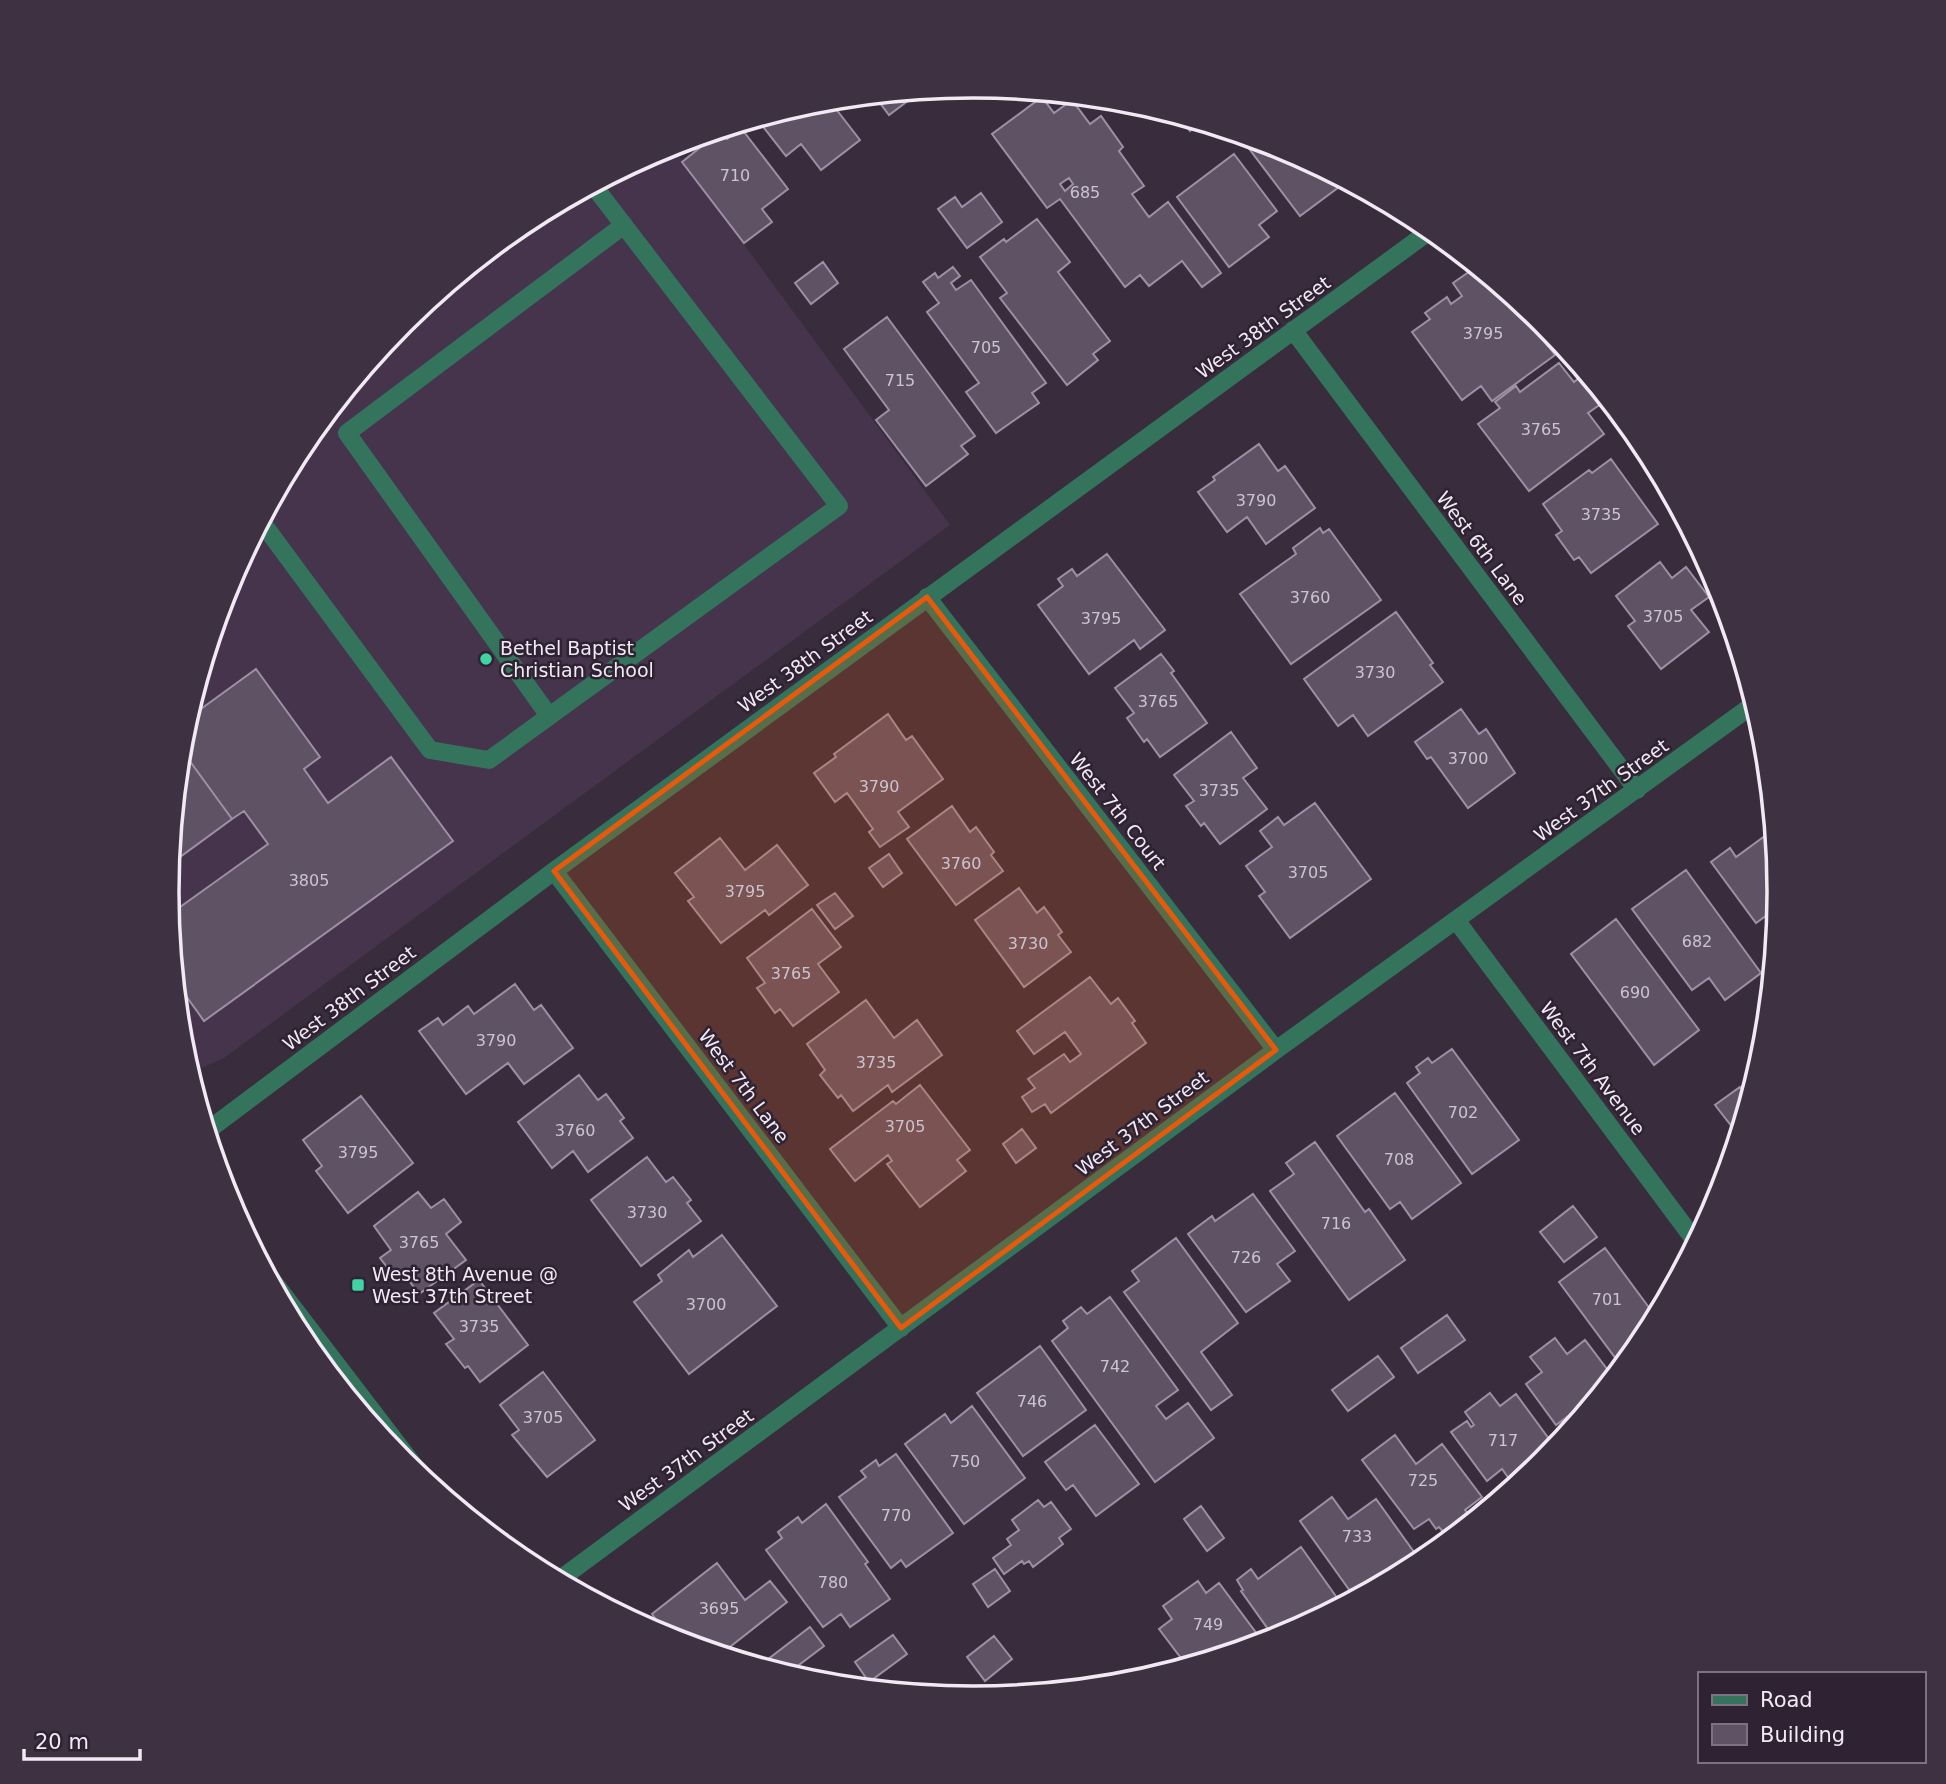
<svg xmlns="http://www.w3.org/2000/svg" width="1946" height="1784" viewBox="0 0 1946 1784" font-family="'DejaVu Sans',sans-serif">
  <rect width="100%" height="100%" fill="#382c3d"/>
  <path fill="#45344b" d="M671,145L950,525L224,1058L202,1068L186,1061L182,1049L167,892L182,734L228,583L303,444L401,324L585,189Z"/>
  <path fill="#5f5265" stroke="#9e8fa4" stroke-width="2" fill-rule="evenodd" d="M921,91L889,115L874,95Z
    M1042,97L1054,113L1072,100L1090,124L1101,116L1123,147L1119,151L1144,186L1132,194L1149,217L1168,202L1221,273L1202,287L1182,261L1149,286L1140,275L1125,287L1060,199L1047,208L992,134ZM1069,178L1073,184L1065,191L1060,184Z
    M829,100L860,140L821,170L801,144L786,156L757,119L816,101Z
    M1178,116L1200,122L1190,131Z
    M741,128L788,189L762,209L772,222L744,243L682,162L721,131L727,139Z
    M1238,134L1282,147L1330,173L1339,187L1300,216Z
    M1234,154L1277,211L1259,225L1269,237L1229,267L1177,197Z
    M981,193L1002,222L967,248L938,209L955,197L962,207Z
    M1037,219L1070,262L1058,272L1110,341L1093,354L1098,360L1067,385L1000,298L1007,293L980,257L1004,239L1006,242Z
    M823,262L838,283L811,304L795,283Z
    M953,267L960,276L951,283L956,290L971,280L1046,383L1032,393L1039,403L996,433L966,392L979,383L927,312L939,303L923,282L935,273L938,278Z
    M1476,267L1543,322L1553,334L1544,341L1555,355L1492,401L1481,386L1462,400L1412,332L1430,319L1425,313L1447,297L1451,304L1462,296L1453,283Z
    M887,317L975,436L961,446L968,454L926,486L876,420L889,410L844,349Z
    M1559,363L1574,382L1585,373L1609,402L1603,406L1601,404L1588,413L1604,434L1529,491L1478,424L1500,408L1495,402L1516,386L1520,392Z
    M1259,444L1278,471L1285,466L1315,508L1266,544L1247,517L1227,532L1198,492L1215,480L1213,477Z
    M1611,459L1658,524L1591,573L1579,557L1574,560L1556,535L1562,531L1543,504L1589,470L1592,473Z
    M1320,528L1323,533L1329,529L1381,600L1291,664L1240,594L1296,554L1293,548Z
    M1107,554L1165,630L1140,649L1134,640L1089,674L1038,605L1063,586L1058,579L1072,569L1077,576Z
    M1660,562L1672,578L1686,567L1709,597L1691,610L1709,632L1661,669L1628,626L1635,621L1616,596Z
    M1396,612L1433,663L1430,665L1443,682L1368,736L1353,715L1338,726L1304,679Z
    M1161,654L1174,671L1171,673L1207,723L1160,757L1147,739L1144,742L1127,718L1134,713L1115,688Z
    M256,669L320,757L304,769L328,803L391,757L453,841L204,1021L176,982L169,915L268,844L244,811L232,819L181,749L182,734L187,719Z
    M1461,709L1479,734L1486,729L1515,773L1468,808L1431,757L1427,759L1415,742Z
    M888,714L906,740L912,736L943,779L898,812L909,827L880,847L869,832L873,829L847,793L835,802L814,773L836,757L834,754Z
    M1231,732L1257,768L1243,778L1267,809L1220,844L1204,823L1201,826L1186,806L1194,801L1174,775Z
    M181,749L232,819L169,865Z
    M1315,803L1371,879L1290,938L1259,896L1265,892L1246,866L1272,847L1260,831L1278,817L1284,825Z
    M952,806L970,832L976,827L994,852L991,855L1003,871L956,905L907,839Z
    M1769,833L1774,840L1779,892L1778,907L1756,923L1711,862L1730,848L1736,857Z
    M720,838L745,870L777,845L808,885L769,915L765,910L721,943L688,901L694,897L675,873Z
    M889,854L902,873L883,887L869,868Z
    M1686,870L1761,973L1725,1000L1709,978L1692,990L1632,909Z
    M1019,888L1037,913L1044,907L1062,932L1058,935L1071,952L1024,987L975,920Z
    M835,893L853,916L835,929L817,905Z
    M812,909L841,947L818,964L839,992L793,1026L780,1009L775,1013L757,988L765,983L747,958Z
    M1616,919L1699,1030L1654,1065L1571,954Z
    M1090,977L1111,1004L1118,998L1135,1021L1132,1023L1146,1043L1051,1113L1045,1104L1032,1112L1022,1097L1035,1088L1028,1079L1064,1054L1070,1062L1081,1054L1065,1032L1034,1054L1017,1031Z
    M515,984L534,1010L541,1005L573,1048L524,1084L508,1063L466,1094L419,1031L438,1018L443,1025L468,1006L474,1014Z
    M866,1000L894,1038L917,1020L942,1055L892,1092L888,1085L853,1111L841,1095L838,1098L820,1075L825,1070L807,1044Z
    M1452,1049L1519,1140L1472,1174L1407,1083L1420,1073L1416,1067L1428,1058L1432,1063Z
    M579,1075L598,1100L606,1094L624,1118L620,1121L633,1138L588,1172L573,1151L552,1168L518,1122Z
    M920,1085L970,1150L957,1160L966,1171L920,1207L887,1164L892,1161L888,1155L855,1181L830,1149L893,1101L896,1104Z
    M1740,1087L1749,1099L1742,1121L1733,1128L1715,1105Z
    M1395,1093L1461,1183L1412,1219L1400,1202L1390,1209L1337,1136Z
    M361,1096L413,1163L348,1213L316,1171L322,1166L303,1140Z
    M1022,1129L1036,1148L1016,1163L1003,1144Z
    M1315,1142L1365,1212L1369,1209L1405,1260L1349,1300L1270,1191L1294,1174L1286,1163Z
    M647,1157L666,1182L673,1177L691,1200L687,1203L701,1221L641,1266L591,1200Z
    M418,1192L431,1208L444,1199L461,1222L446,1234L466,1260L419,1294L407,1278L403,1281L397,1272L393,1275L380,1258L391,1250L374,1226Z
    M1253,1194L1295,1251L1277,1264L1290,1281L1246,1312L1188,1234L1212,1216L1215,1221Z
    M1573,1206L1597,1237L1564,1262L1540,1232Z
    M722,1235L777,1306L689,1374L634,1302L662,1281L658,1275L689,1250L693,1257Z
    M1176,1238L1238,1323L1201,1352L1232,1395L1211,1410L1124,1292L1139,1281L1132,1271Z
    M1605,1248L1656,1317L1643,1340L1622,1367L1559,1282Z
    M479,1280L528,1345L480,1382L468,1366L465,1368L446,1344L454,1339L434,1313Z
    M1110,1297L1178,1390L1156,1406L1166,1419L1188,1403L1214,1438L1155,1482L1052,1341L1068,1328L1063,1321L1081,1307L1087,1314Z
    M1447,1315L1465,1340L1418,1373L1401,1348Z
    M1555,1338L1567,1354L1585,1340L1613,1377L1576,1422L1571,1414L1556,1425L1526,1384L1542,1372L1530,1357Z
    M1040,1346L1086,1410L1023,1456L977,1393Z
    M1378,1356L1394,1377L1348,1411L1332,1390Z
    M543,1372L595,1440L547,1477L512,1435L519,1430L500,1405Z
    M1490,1393L1500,1406L1516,1394L1555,1447L1537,1461L1540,1465L1528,1474L1525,1470L1510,1480L1502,1469L1487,1481L1451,1432L1467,1421L1471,1427L1474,1425L1465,1412Z
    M972,1406L1025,1478L964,1524L905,1444L945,1414L951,1423Z
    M1095,1425L1139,1484L1096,1516L1073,1485L1066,1490L1045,1462Z
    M1395,1435L1416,1464L1442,1444L1482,1497L1465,1510L1470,1516L1446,1535L1439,1527L1436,1529L1429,1519L1414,1529L1362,1460Z
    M896,1454L953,1533L906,1567L901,1560L891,1568L839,1497L866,1477L861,1471L876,1460L879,1466Z
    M1332,1497L1348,1519L1376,1499L1414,1552L1392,1568L1396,1573L1355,1598L1300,1521Z
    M1038,1500L1044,1507L1051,1502L1071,1529L1059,1538L1063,1544L1033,1567L1029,1561L1024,1564L1022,1561L1004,1574L993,1558L1011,1545L1007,1539L1019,1530L1012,1520Z
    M826,1504L868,1562L865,1564L890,1599L850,1627L841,1614L823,1627L766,1550L782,1538L778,1532L798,1517L802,1523Z
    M1201,1506L1224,1538L1207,1551L1184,1519Z
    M1301,1547L1340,1602L1320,1616L1275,1639L1241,1591L1243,1590L1237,1580L1251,1569L1258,1579Z
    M717,1563L745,1600L770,1581L787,1602L721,1654L681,1642L671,1628L666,1633L652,1614Z
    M995,1569L1010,1591L988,1607L973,1584Z
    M1198,1581L1206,1593L1219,1583L1263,1642L1187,1666L1159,1629L1172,1619L1163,1606Z
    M810,1627L824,1646L795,1668L803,1679L759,1666Z
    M893,1635L907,1654L869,1682L855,1662Z
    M994,1636L1012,1659L985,1681L967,1657Z"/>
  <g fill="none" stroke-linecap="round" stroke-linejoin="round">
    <path stroke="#34745c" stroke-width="18" d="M1293,330L1637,790
      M261,521L430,750L489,760L839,506L593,185
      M927,597L1276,1050
      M549,716L347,433L624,225
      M554,871L901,1328
      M1456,920L1696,1242
      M207,1131L554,871L1431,230
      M266,1272L425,1480
      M559,1580L1276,1050L1754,704"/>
  </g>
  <path fill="#e8590c" fill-opacity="0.2" stroke="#e8590c" stroke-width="5" stroke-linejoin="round" d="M927,597L1276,1050L901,1328L554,871Z"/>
  <g fill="#3fd4a2" stroke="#2e2233" stroke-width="2.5">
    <circle cx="486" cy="659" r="7"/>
    <rect x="351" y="1278" width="14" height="14" rx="3.5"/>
  </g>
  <g text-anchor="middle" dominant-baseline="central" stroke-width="5" stroke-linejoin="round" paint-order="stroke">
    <g font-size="16" fill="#ccc3d0">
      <text x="735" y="175">710</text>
      <text x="1085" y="192">685</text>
      <text x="1483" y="333">3795</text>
      <text x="986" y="347">705</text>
      <text x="900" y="380">715</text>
      <text x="1541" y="429">3765</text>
      <text x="1256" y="500">3790</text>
      <text x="1601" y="514">3735</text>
      <text x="1310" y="597">3760</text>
      <text x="1663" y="616">3705</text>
      <text x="1101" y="618">3795</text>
      <text x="1375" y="672">3730</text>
      <text x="1158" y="701">3765</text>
      <text x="1468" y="758">3700</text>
      <text x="879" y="786">3790</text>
      <text x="1219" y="790">3735</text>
      <text x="961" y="863">3760</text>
      <text x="1308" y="872">3705</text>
      <text x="309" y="880">3805</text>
      <text x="745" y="891">3795</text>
      <text x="1697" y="941">682</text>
      <text x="1028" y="943">3730</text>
      <text x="791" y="973">3765</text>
      <text x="1635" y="992">690</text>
      <text x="496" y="1040">3790</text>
      <text x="876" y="1062">3735</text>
      <text x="1463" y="1112">702</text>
      <text x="905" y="1126">3705</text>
      <text x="575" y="1130">3760</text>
      <text x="358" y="1152">3795</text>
      <text x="1399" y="1159">708</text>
      <text x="647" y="1212">3730</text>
      <text x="1336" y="1223">716</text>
      <text x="419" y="1242">3765</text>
      <text x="1246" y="1257">726</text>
      <text x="1607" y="1299">701</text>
      <text x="706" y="1304">3700</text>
      <text x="479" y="1326">3735</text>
      <text x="1115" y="1366">742</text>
      <text x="1032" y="1401">746</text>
      <text x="543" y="1417">3705</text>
      <text x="1503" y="1440">717</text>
      <text x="965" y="1461">750</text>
      <text x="1423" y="1480">725</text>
      <text x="896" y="1515">770</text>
      <text x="1357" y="1536">733</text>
      <text x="833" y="1582">780</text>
      <text x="719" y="1608">3695</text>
      <text x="1208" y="1624">749</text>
    </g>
    <g font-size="19" fill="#f1e9f4" stroke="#2e2233">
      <text transform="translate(1263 327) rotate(-36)">West 38th Street</text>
      <text transform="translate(1482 548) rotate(53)">West 6th Lane</text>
      <text transform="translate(805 661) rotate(-36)">West 38th Street</text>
      <text transform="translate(1601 790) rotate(-36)">West 37th Street</text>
      <text transform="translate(1118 811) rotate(52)">West 7th Court</text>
      <text transform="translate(349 998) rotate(-37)">West 38th Street</text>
      <text transform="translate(1593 1068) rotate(53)">West 7th Avenue</text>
      <text transform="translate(744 1086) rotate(53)">West 7th Lane</text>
      <text transform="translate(1142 1123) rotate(-37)">West 37th Street</text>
      <text transform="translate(686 1460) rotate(-36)">West 37th Street</text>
    </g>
    <g font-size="19" fill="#f1e9f4" stroke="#2e2233" text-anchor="start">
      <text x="500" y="648">Bethel Baptist<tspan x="500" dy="22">Christian School</tspan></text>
      <text x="372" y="1274">West 8th Avenue @<tspan x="372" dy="22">West 37th Street</tspan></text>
    </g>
  </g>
  <path d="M0 0H1946V1784H0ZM179 892a794 794 0 1 1 1588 0a794 794 0 1 1-1588 0Z" fill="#3e3242" fill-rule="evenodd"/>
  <path fill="none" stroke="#f1e9f4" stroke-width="3.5" d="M179 892a794 794 0 1 1 1588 0a794 794 0 1 1-1588 0Z"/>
  <rect x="1698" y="1672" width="228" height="91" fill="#2e2233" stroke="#7c7280" stroke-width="2"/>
  <rect x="1712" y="1695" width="35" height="10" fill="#34745c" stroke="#7c7280" stroke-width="2"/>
  <text x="1760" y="1707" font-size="21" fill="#f1e9f4">Road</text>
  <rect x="1712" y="1724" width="35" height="21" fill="#5f5265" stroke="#7c7280" stroke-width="2"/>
  <text x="1760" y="1742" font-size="21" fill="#f1e9f4">Building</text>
  <path d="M24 1749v10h116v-10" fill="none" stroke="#f1e9f4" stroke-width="3.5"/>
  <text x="35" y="1749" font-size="21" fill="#f1e9f4" stroke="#2e2233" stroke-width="5" paint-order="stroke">20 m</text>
</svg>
